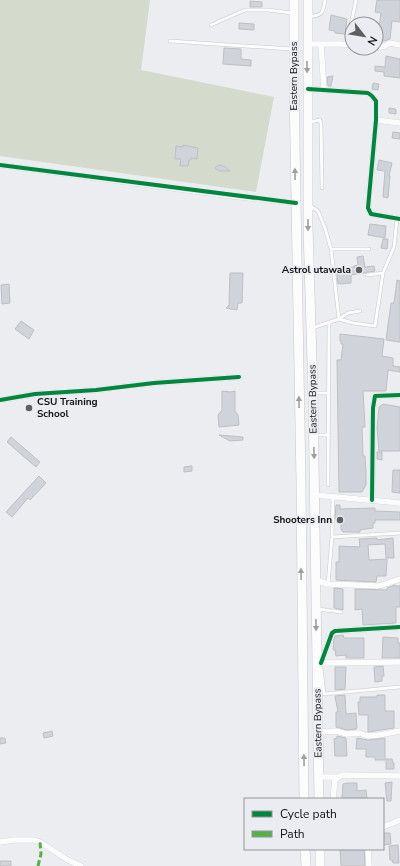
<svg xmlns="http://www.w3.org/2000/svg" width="400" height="866" viewBox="0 0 400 866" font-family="'Nunito Sans',sans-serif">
  <rect width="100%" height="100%" fill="#ebedf0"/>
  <path fill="#d4dacc" d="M0,0H150L141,70L274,97L256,192L0,156Z"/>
  <path fill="#d0d3da" stroke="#bebfc1" d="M377,0H400V22L392,21L390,39L378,43L376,42V26L379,27L381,13L375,12Z
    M250,1L262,2V7H250Z
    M331,15L347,19L345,34L335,33V31L329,30Z
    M239,23L254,24V30L239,29Z
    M224,48L241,49V59L251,60V66L223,64Z
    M386,56L400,59V78L384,76V72L375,71V66L385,67Z
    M333,76L331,86H328L327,77Z
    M373,83L379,84L378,90L372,89Z
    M389,108L396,109V114L389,113Z
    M393,132L400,133V139L392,138Z
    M183,145L198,148L197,159L191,158V160H189L188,166H180L181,159H175L176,146L183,147Z
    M379,160L392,163L389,176H390L388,198L383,197L385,171L377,170Z
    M218,165L224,166L230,171H219L215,168Z
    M370,224L386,226L385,238L368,235Z
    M383,239H388L387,249L381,248Z
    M363,256L365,267L374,266L375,271L351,275V283L338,284L336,268L354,267V266L358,265L357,257Z
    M230,273H243L242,303H238L237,310L226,308L229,305Z
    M397,280L400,281V342L386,340L391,303H394Z
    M9,284L10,303L2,304L1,285Z
    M21,321L34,330L29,339L15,329Z
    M340,334L384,339L382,356L393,358V366L400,367V372L388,370L386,391H363L365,427H362L363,456H365L366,472V485L362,492H339L337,360H341L343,344H341V341H340Z
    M222,391L230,392L235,391V411L238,415L239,425L219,427L218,415L222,410Z
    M383,404L400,407V451H379L377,428L379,407Z
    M219,435L243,437V440L230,441Z
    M11,437L40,462L36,467L7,442Z
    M377,452H382V460L377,459Z
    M192,466V471L184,472V467Z
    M393,470H400V493L392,492Z
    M39,476L46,483L30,500L28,498L12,517L6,512Z
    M336,505H340V509L375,508V511L400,512V520H375V523H373V528L360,530V532H343L342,530H341V519H335Z
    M377,538V540L393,538L394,558H386L385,544L368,545L369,560L387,559L386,576H377L376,582L336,580V562H339V546L360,547L359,539Z
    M395,585V586H400V607H396V623L363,625L362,609L355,610V589L387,590V588Z
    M334,588L343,589V610L334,608Z
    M343,635L344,638H364V658H346V655L336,656L335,650H333L334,639L335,636Z
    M383,637L398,638V643H400V658H382Z
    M383,666L384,676H382V681L375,682L374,667Z
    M335,667H346L345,689L335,690Z
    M345,695L346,714L356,713L357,728L356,729L347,730L336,727V712H338L335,696Z
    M377,695H385V711H394V728L368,732V715H359L358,702H360V697H377Z
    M52,731L53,736L44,738L43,733Z
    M337,736L346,738L347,756H335L334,739L337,738Z
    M0,738H5L6,743L0,744Z
    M357,738L368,740L385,738V760H375V757H366V749H356Z
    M386,759H392L393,763H394V769H386Z
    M392,782L391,801H387L385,783Z
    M347,783H357V791L366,790L367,799H342L343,784Z
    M383,833H390L391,844L383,845Z
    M398,845L399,863H393L392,860H390L389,846Z
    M340,849H364L365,866H341Z
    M0,861H11V866H0Z"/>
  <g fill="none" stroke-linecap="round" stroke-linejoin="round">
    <defs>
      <path id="lane" d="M310,16C323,16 323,12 325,0
        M211,25L245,10H268L292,13
        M170,41L292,49
        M347,44L356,0
        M310,122L320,120L321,124L322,188
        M310,206L318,211L325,228L331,249L339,319L312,328
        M331,249H369
        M383,273L394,247L397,219
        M339,319L353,323L375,326L383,273L367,275
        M339,319L348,313L360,311
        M315,393H329
        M314,435H329
        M328,485L329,322
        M332,537L333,497
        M328,584L332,537L400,533
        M318,609L341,612
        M321,668L324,694L400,687"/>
      <path id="street" d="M307,44H341L352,45
        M321,44L324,90
        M376,48L385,46L390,43L400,45
        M308,89L368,93L372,96L376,101V120L368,208L371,214L400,219
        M376,120L400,123
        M0,165L239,197
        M241,197L296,203
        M0,400L35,394L96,390L154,383L239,377
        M315,495L400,503
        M372,500L373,408L375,396L400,395
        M315,580L328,584L379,586L400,579
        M319,661L321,663L400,662
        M321,663L332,633L335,631L400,627
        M318,732L336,731L347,734L359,733L368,736L379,735L400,731
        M318,777H338
        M333,799L335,780L342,775L400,776
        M383,827L400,820
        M0,842L14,840H34L40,842L68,860L81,866
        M368,849L369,866"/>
      <path id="primary" d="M294,0V87L301,482L304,799
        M308,0V227L313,394L319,799
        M305,849L306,866
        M320,849V866"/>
    </defs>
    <use href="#lane" stroke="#c7c8ca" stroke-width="4"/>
    <use href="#street" stroke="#c7c8ca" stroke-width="6"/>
    <use href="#primary" stroke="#c7c8ca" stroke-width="10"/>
    <use href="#lane" stroke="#fcfcfd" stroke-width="3"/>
    <use href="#street" stroke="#fcfcfd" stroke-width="5.5"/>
    <use href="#primary" stroke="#fcfcfd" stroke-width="9"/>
    <path stroke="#54b144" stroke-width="3" stroke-dasharray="6 3" stroke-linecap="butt" d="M38,866L41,854L40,842"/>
    <defs>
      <path id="cycleway" d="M308,89L368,93L372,96L376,101V120L368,208L371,214L400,219
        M0,165L296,203
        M0,400L35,394L96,390L154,383L239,377
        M372,500L373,408L375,396L400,395
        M321,663L332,633L335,631L400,627"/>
    </defs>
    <use href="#cycleway" stroke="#eaecf1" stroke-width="6"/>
    <use href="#cycleway" stroke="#00873e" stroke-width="4"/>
  </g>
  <defs><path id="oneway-solid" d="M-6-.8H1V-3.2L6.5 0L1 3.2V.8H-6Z"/></defs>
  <g fill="#9e9ea0">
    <use href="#oneway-solid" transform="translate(307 67) rotate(89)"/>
    <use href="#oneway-solid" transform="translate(295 174) rotate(-91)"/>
    <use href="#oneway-solid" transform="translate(308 225) rotate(90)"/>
    <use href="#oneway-solid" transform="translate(299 402) rotate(-91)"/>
    <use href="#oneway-solid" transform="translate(314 453) rotate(89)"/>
    <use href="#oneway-solid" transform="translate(301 574) rotate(-91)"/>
    <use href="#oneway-solid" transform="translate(316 625) rotate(89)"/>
    <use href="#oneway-solid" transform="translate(304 760) rotate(-91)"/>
  </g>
  <g fill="#5d5f61" stroke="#eaecf1" stroke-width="1.5">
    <circle cx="359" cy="270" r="4"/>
    <circle cx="29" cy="408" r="4"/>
    <circle cx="340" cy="520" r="4"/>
  </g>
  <g text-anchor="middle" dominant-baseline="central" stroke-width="3.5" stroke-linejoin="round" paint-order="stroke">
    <g font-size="10" fill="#111214" stroke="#eaecf1">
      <text transform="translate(294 76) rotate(-90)">Eastern Bypass</text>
      <text transform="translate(313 399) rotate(-91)">Eastern Bypass</text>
      <text transform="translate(318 723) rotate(-91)">Eastern Bypass</text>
    </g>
    <g font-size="10" font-weight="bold" fill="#111214" stroke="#eaecf1" text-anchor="end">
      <text x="351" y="270">Astrol utawala</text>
      <text x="37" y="402" text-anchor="start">CSU Training<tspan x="37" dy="12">School</tspan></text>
      <text x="332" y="520">Shooters Inn</text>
    </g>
  </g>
  <rect x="244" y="798" width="140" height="52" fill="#eaecf1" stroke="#939599"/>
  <rect x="252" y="811" width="20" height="6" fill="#00873e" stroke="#939599"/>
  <text x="280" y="818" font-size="12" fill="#111214">Cycle path</text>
  <rect x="252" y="831" width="20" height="6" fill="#54b144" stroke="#939599"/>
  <text x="280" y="838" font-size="12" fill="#111214">Path</text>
  <g transform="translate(364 36) rotate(121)"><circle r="19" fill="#eaecf1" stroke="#939599"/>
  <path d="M0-3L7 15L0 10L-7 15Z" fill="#5d5f61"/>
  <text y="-6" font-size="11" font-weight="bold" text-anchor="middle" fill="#111214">N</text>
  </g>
</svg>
